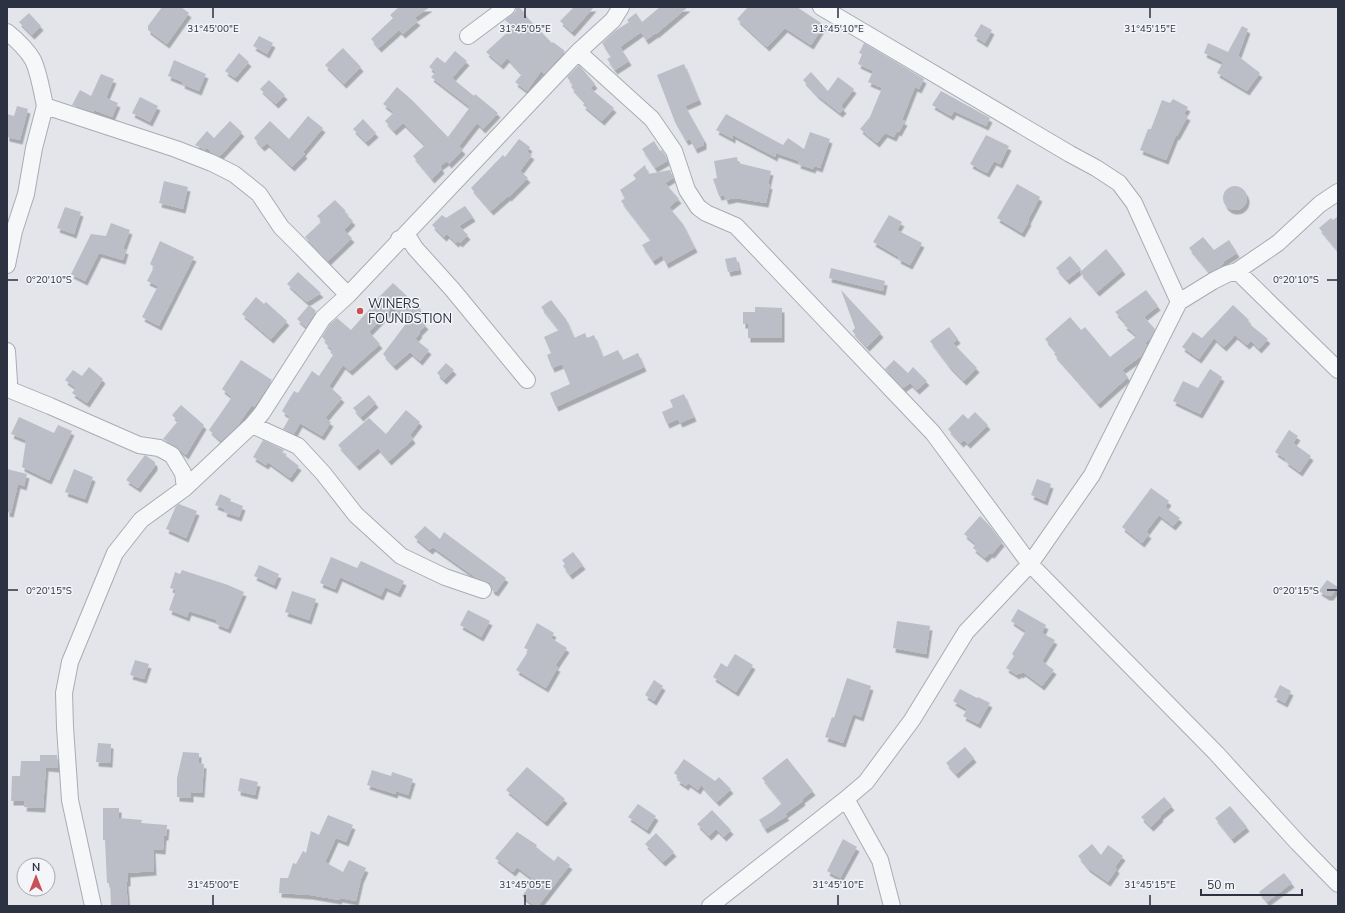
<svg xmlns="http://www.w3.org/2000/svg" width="1345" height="913" viewBox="0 0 1345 913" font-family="'Nunito Sans',sans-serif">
  <defs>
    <filter id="shadow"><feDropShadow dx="2.5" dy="4.5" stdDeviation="0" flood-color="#0004"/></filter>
  </defs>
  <rect width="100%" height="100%" fill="#e3e5eb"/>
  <path fill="#bbbec7" filter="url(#shadow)" d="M162,7H181L189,13L167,44L148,30V26Z
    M399,7H430L414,18L418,21L403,34L399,30L379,48L371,39L393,18L390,15Z
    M516,7H519L525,13L524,14L552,43L553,42L565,51L544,74L541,71L527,91L515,82L522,74L507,58L501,65L486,52L513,27L505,20L513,14L516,11Z
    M574,7H594L572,32L560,21Z
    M660,7H688L656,34V33L646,40L641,32L620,47L629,61L615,70L607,59L611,57L602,43L615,31L629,22L627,20L636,13L642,22Z
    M748,7H797L824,25L811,45L785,28L767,47L737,19Z
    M29,13L41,26L32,35L19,22Z
    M981,24L992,30L985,43L974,36Z
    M1242,26L1248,29L1238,56L1260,73L1247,91L1217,73L1223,62L1204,53L1208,43L1228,52Z
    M259,36L273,43L267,54L253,46Z
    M864,43L924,79L919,89L915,87L902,120L905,121L899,132L897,131L894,137L885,133L877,143L860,129L870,117L882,88L868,82L873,71L858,64L862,54L859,53Z
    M343,48L361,67L344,84L325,65Z
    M455,51L467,61L452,78L474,96L475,94L498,113L483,129L477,123L459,146L463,150L449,164L447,161L440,166L442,169L432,179L413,156L425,145L403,123L394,131L385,121L394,112L383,104L397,87L412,100L448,137L470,107L431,77L436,72L429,67L437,57L445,63Z
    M239,53L249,62L235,78L225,71Z
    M174,60L206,74L199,91L182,84L183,82L168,76Z
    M684,64L699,100L685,106L704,140V145L695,149L690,139L686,141L675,122L657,75Z
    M579,65L595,84L590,88L614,108L602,121L583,105L585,102L571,87L573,85L567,77Z
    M811,72L828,91L838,77L854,89L841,106L844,109L840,113L817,95L803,80Z
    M101,74L114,79L106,98L118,103L112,117L94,110V112L72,105L80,90L91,96Z
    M269,80L285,95L276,104L260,89Z
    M941,91L990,118L986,126L954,111L951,116L932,105Z
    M140,97L158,106L150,122L132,113Z
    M1173,99L1188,107L1184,114L1188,116L1177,136L1176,135L1166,160L1140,150L1148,129H1151L1162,100L1170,103Z
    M17,106L28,109L20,140L7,137V114L14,116Z
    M726,114L783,145L788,138L804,149L810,132L830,139L820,168L814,166L813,169L798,164L799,161L776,153L775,157L733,135V139L716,130Z
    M308,116L323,128L303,152L305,154L292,167L267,143L262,147L254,138L270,121L289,139Z
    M363,119L376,133L366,142L353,129Z
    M230,121L242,132L220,156L212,153L207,148L205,150L195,145L207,131L214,138Z
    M986,135L1009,146L1000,164L994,161L987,173L970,164Z
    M519,139L530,147L527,152L532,155L520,171L528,178L509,197L508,196L491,211L471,188L503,155L505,157Z
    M654,141L660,151L662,150L665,155L667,161L655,168L642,149Z
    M737,157L738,163L771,171L768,184L770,185L766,203L735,198L726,200L724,195L719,196L713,179L717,178L714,161Z
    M645,165L648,174L670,170L673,178L665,183L679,199L669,207L683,224L695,248L666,264L662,255L653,261L642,245L651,240L621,201L625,198L620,190L636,179L633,175Z
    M164,181L188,187L183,209L159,203Z
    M1017,184L1040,197L1028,220L1029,221L1022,233L997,218Z
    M1223 198a12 12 0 1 1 24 0a12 12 0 1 1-24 0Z
    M335,200L346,211L344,212L353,221L344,230L352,238L328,261L305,237L322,221L317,216Z
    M465,206L473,217L459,226L468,235L460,243L458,241L456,243L447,234L444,237L432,225L442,215L446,218Z
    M65,207L81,212L74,234L57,228Z
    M889,215L902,222L897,230L922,243L910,265L898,259L899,257L873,242Z
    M1338,216V251L1319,228L1331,218L1333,220Z
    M111,223L130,230L123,249L126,250L123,260L99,253L85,281L71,274L91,234L106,236Z
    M1203,237L1214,250L1229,240L1237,253L1223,262L1224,263L1220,267L1209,272L1189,248Z
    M160,241L194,257L159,326L142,317L158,286L147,281L154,267L150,264Z
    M1106,249L1123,270L1097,292L1080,272Z
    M1070,256L1081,269L1067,280L1056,268Z
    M736,257L739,270L728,272L725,259Z
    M831,268L885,281L883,291L829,278Z
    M298,272L321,293L307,302L287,284Z
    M393,283L421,309L415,315L426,325L419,332L420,333L415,339L429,350L420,361L410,352L394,366L383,354L408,321L393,307L369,332L380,344L350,371L343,365L329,386L342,398L325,418L331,422L322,436L300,423L294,434L283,429L290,417L282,411L294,391L298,393L312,371L319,376L333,355L330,352L333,350L325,343L326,341L322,337L330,324L337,318L351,330L375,303L374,302Z
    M841,290L881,333L867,347L852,331L855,328Z
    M1146,290L1158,306L1144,317L1155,329L1150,339L1145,343L1147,345L1141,356L1122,370L1128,377L1098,404L1054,354L1056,352L1045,339L1070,317L1081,330L1085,327L1110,357L1137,336L1124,325L1126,323L1115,312Z
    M256,297L264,304L266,302L287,321L271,339L242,314Z
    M551,300L566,319L574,338L585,333L587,338L594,335L603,357L618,350L623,360L638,353L644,367L556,407L550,393L570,384L562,364L552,368L547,355L551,353L544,337L559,330L541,307Z
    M309,305L316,311L306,327L297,319Z
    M1233,305L1249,320L1247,322L1268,339L1259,349L1251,341L1247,345L1235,335L1224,347L1214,338L1199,359L1182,347L1193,332L1202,338Z
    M755,307L782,308V338H748V324H743V312H755Z
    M949,327L958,339L953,343L977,368L964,381L949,366L930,341Z
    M241,360L272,380L254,407L252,405L237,426L221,441L209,430L232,397L222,389Z
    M894,360L908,373L913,367L927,381L917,390L910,383L903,388L885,369Z
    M446,363L454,370L444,380L437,373Z
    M89,367L103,379L87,403L72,393L76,388L65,380L73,370L82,376Z
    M1210,369L1222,377L1200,414L1173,401L1183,381L1198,388Z
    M684,394L694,417L680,423L678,419L667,424L662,412L673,407L670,400Z
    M369,395L376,403L361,417L353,408Z
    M181,405L204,425L186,455L176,447L163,439L178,421L172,415Z
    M406,410L420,422L410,435L413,439L389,461L378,448L357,466L338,445L369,418L386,434Z
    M975,412L988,425L968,444L964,440L961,443L948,429L963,414L968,419Z
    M19,417L54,433L58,425L72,431L49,480L22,467L26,440L11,434Z
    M1289,430L1298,436L1293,443L1311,456L1300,472L1285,461L1287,460L1275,452Z
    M263,440L284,450L282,453L299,466L290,478L268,462L266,465L253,457Z
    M145,455L155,462V466L138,488L126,480Z
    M7,469L27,474L24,486L18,484L11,513L7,512Z
    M74,469L93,477L85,499L65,492Z
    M1037,479L1051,484L1045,501L1031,495Z
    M1151,488L1169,501L1165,507L1180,518L1173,526L1159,515L1146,532L1149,534L1142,543L1122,527Z
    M220,494L231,499L230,501L243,506L239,517L224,512L225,509L215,505Z
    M179,504L197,511L186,538L166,529L176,506Z
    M980,516L989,525L1002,542L992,554L990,553L985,558L973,548L976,544L964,534Z
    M425,526L440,539L444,532L506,578L496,592L492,590L490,583L475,577L433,547L430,550L414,537Z
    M573,552L583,565L570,575L563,566L565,564L562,560Z
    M331,557L357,568L361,561L404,581L398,593L385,587L381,596L340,577L335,589L320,583Z
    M259,565L279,574L274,585L254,576Z
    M182,570L228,585L244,592L228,629L216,624L217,620L189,611L187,617L169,610L176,590L170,588L175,572L180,574Z
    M1327,580L1338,587L1331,596H1327L1319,591Z
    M292,591L316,599L309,620L285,612Z
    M1018,609L1046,625L1042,633L1055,640L1042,661L1054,670L1042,686L1023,672L1021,674L1019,673L1017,675L1006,668L1014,656L1012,654L1026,631L1011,621Z
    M468,610L490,621L481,637L460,625Z
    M897,621L930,626L926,654L893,648Z
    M537,623L554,633L551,638L567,648L555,666L558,667L546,688L516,670L529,650L524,648Z
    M735,654L753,665L736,692L713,677L721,663L727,667Z
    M135,660L149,664L144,679L130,675Z
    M847,678L871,686L861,717L853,714L843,743L825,737L832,717L834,718Z
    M654,680L663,686L654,701L645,695Z
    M1280,685L1291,691L1285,703L1274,697Z
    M960,689L977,698L978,697L990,703L978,724L963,716L967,709L953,701Z
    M98,743L111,744L110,763L96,762Z
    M965,747L974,758L956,774L946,763Z
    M183,752L199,753V763L204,764L202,793L191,792V798L177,797V778Z
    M40,755H57L58,763V768L46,767L43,808L24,807L25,801H11L12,776H20L21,761H40Z
    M787,758L813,791L802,799L803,801L785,814L787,816L765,829L759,820L773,811L782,803L762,778Z
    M684,759L715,781L719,777L731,789L717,802L701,785L698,790L688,783L686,786L677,780L679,777L674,773Z
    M527,767L565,799L545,822L506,790Z
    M372,770L391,776L392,772L413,779L408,795L396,791L395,794L367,785Z
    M240,778L258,782L255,795L238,791Z
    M1164,797L1172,806L1160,816L1161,817L1151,827L1141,817Z
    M638,804L656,816L647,830L628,817Z
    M1230,806L1247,827L1232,839L1215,818Z
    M103,808H119V818L142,820L141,823L167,825L166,836H164L163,850L153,849L154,871L128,873V882H126L128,906H111L110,883H107L105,840H103Z
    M712,810L731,830L724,837L716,829L709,836L697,824Z
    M328,815L353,825L346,842L336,838L325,862L343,872L349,860L366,868L361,879L356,901L340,898L339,900L310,895L279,893L280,878H288L293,863L296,864L303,851L306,853L311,831L319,835Z
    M517,832L537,845L536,847L554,861L558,856L570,865L538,906H535L522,896L534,880L517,867L513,872L495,858Z
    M656,833L674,852L663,862L645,844Z
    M843,839L857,847L840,878L827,871Z
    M1092,844L1101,855L1108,845L1123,856L1115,867L1117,869L1108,882L1088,868L1078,856Z
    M1284,873L1292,883L1267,902L1259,892Z"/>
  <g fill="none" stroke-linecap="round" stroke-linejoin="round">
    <defs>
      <path id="minor" d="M7,32C17,40 26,48 33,60C39,73 42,92 45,106L176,149L212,163L234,174L259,194L281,227L301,247L348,295
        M468,36L507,7
        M578,52L652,119L674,151L687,190L698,207L706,213L736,226L933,433L1030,564L1216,753L1298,843L1338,884
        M399,239L410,240L415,248L452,289L527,380
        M7,265L14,231L26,194L34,148L45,106
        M1237,271L1338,370
        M1179,302L1213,281L1227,274L1237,271L1278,243L1320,204L1338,192
        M7,351L9,382L8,389H7
        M8,389L50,406L139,445L159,448L172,455L183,473L185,488
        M252,425L298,446L323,473L356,515L401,556L445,577L483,590
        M846,799L880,860L892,906
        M93,906L70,800L65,727L64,693L70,662L115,553L141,520L185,488L252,425L262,413L323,318L348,295L578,52L613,20L621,7
        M710,906L846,799L866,782L912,720L966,632L1030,564L1092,475L1179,302L1134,203L1119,183L1096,168L1070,154L821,7"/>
    </defs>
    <use href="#minor" stroke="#a8acb5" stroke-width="18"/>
    <use href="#minor" stroke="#f6f7f9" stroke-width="16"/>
  </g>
  <path fill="none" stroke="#2c3242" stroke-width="1.5" d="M213,8V18M525,8V18M838,8V18M1150,8V18M8,280H18M1327,280H1337M8,590H18M1327,590H1337M213,895V905M525,895V905M838,895V905M1150,895V905"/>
  <circle fill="#c65157" stroke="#f3f5f8" stroke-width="1.5" cx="360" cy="311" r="4"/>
  <g text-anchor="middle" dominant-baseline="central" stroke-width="3" stroke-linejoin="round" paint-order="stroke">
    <g font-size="13" fill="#2c3242" stroke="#f3f5f8" text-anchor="start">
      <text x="368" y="304">WINERS<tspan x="368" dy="15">FOUNDSTION</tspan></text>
    </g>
  </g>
  <g font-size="10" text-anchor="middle" fill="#2c3242" stroke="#f3f5f8" stroke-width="3" stroke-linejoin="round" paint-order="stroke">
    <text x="213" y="32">31°45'00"E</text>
    <text x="525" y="32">31°45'05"E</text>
    <text x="838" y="32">31°45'10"E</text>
    <text x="1150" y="32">31°45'15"E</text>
    <text x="49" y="283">0°20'10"S</text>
    <text x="1296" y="283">0°20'10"S</text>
    <text x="49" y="594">0°20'15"S</text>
    <text x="1296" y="594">0°20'15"S</text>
    <text x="213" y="888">31°45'00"E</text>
    <text x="525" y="888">31°45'05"E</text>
    <text x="838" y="888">31°45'10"E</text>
    <text x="1150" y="888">31°45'15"E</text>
  </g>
  <rect width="1345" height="913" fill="none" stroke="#2c3242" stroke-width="16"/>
  <g transform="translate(36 877)"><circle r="19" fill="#f3f5f8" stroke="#a3a7af"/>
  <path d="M0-3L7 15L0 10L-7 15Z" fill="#c65157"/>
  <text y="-6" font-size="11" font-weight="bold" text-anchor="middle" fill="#2c3242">N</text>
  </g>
  <path d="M1201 889v6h101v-6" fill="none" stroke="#2c3242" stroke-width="2"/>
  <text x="1207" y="889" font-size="12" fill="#2c3242" stroke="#f3f5f8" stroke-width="3" paint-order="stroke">50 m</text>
</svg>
